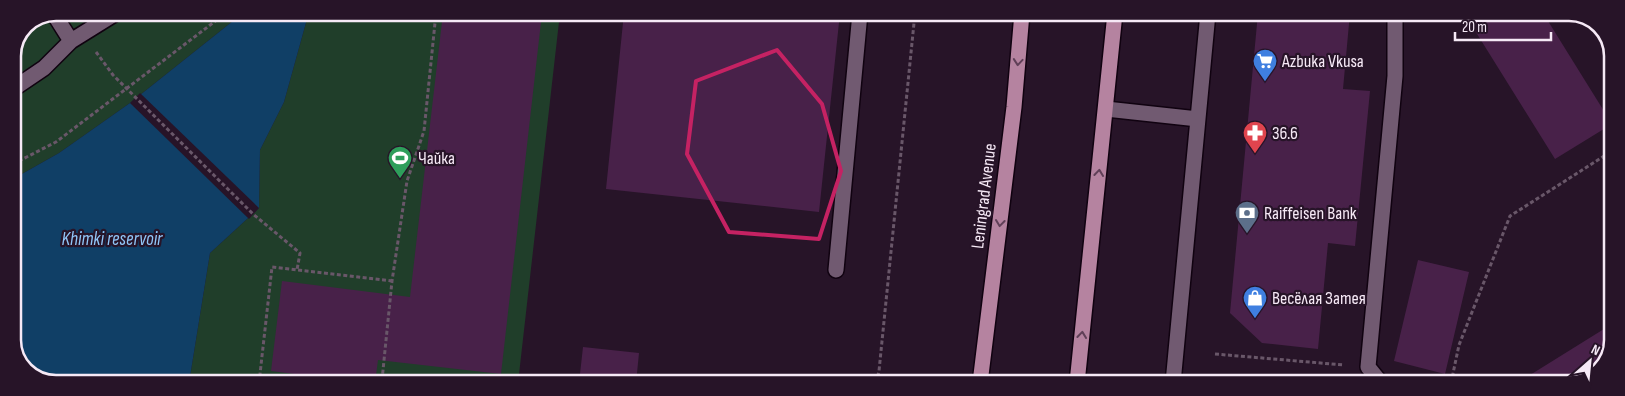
<svg xmlns="http://www.w3.org/2000/svg" width="1625" height="396" viewBox="0 0 1625 396" font-family="'Sofia Sans Condensed',sans-serif">
  <rect width="100%" height="100%" fill="#271428"/>
  <path fill="#203e2a" d="M57,13H243L130,103L59,153L13,179V56L26,25Z
    M313,13H560L518,383H457L402,376L401,383H189L210,253L259,208L260,150L284,102L307,19Z"/>
  <path fill="#103f66" d="M243,13H313L307,19L284,102L260,150L259,208L210,253L189,383H48L24,369L13,345V179L59,153L130,103Z"/>
  <path fill="#271428" d="M140,93L259,208L249,219L130,103Z"/>
  <path fill="#482149" d="M443,13H463L541,22L501,374L378,360L375,383H324L325,378L271,371L282,281L410,297Z
    M624,13H840L819,212L606,189Z
    M1258,13H1350L1343,89L1370,91L1355,246L1328,243L1318,349L1262,343L1230,313Z
    M1464,13H1543L1612,124L1555,159Z
    M1418,260L1469,272L1445,374L1394,361Z
    M1612,324V348L1595,374L1569,384L1517,383Z
    M583,347L639,353L636,383H579Z"/>
  <g fill="none" stroke-linecap="round" stroke-linejoin="round">
    <defs>
      <path id="minor" d="M71,41L116,13
        M13,89L44,68L71,41L54,14
        M1106,109L1198,119
        M836,270L860,13
        M1173,383L1208,13
        M1381,383L1368,367L1395,76V13"/>
      <path id="major" d="M980,383L1014,107L1022,13
        M1077,383L1115,13"/>
    </defs>
    <use href="#minor" stroke="#100210" stroke-width="18"/>
    <use href="#major" stroke="#100210" stroke-width="18"/>
    <path stroke="#695769" stroke-width="3" stroke-dasharray="4 2.5" stroke-linecap="butt" d="M96,52L113,75L253,214L300,253L297,270
      M13,164L56,142L226,13
      M1215,354L1344,365
      M382,380L392,281L407,181L424,131L436,13
      M259,383L272,267L392,281
      M876,383L879,371L915,13
      M1451,383L1459,345L1510,216L1612,151"/>
    <use href="#minor" stroke="#715a71" stroke-width="15"/>
    <use href="#major" stroke="#b583a0" stroke-width="15"/>
  </g>
  <defs><path id="oneway-chevron" d="M-2-3.5L2.5 0L-2 3.5" fill="none" stroke-width="1.6" stroke-linecap="round" stroke-linejoin="round" transform="scale(1.25)"/></defs>
  <g stroke="#604058">
    <use href="#oneway-chevron" transform="translate(1018 62) rotate(95)"/>
    <use href="#oneway-chevron" transform="translate(1099 173) rotate(-84)"/>
    <use href="#oneway-chevron" transform="translate(1000 223) rotate(97)"/>
    <use href="#oneway-chevron" transform="translate(1082 335) rotate(-84)"/>
  </g>
  <path fill="none" stroke="#c52263" stroke-width="4" stroke-linejoin="round" d="M777,50L822,104L841,171L819,239L729,232L687,154L696,81Z"/>
  <defs>
    <symbol id="supermarket-pin" viewBox="-11 -11 22 30"><path d="M0 17L-7.5 6A9.5 9.5 0 1 1 7.5 6Z" fill="#3f7fe0" stroke="#271428"/><path d="M-6-5.5h2.5l.6 2H6L4.5 2H-2.5L-4.4-4H-6ZM-1.5 3.2a1.3 1.3 0 1 0 .1 0ZM3 3.2a1.3 1.3 0 1 0 .1 0Z" fill="#fff"/></symbol>
    <symbol id="pharmacy-pin" viewBox="-11 -11 22 30"><path d="M0 17L-7.5 6A9.5 9.5 0 1 1 7.5 6Z" fill="#e0444e" stroke="#271428"/><path d="M-2-6h4v4h4v4h-4v4h-4v-4h-4v-4h4Z" fill="#fff"/></symbol>
    <symbol id="stadium-pin" viewBox="-11 -11 22 30"><path d="M0 17L-7.5 6A9.5 9.5 0 1 1 7.5 6Z" fill="#2e9e5b" stroke="#271428"/><path d="M0-5a6.5 5 0 1 0 0 10a6.5 5 0 1 0 0-10ZM-3.5-1.8h7v3.6h-7Z" fill="#fff"/></symbol>
    <symbol id="bank-pin" viewBox="-11 -11 22 30"><path d="M0 17L-7.5 6A9.5 9.5 0 1 1 7.5 6Z" fill="#5c6f8a" stroke="#271428"/><path d="M-6-4H6V4H-6ZM0-2.3a2.3 2.3 0 1 0 0 4.6a2.3 2.3 0 1 0 0-4.6Z" fill="#fff"/></symbol>
    <symbol id="shop-pin" viewBox="-11 -11 22 30"><path d="M0 17L-7.5 6A9.5 9.5 0 1 1 7.5 6Z" fill="#3f7fe0" stroke="#271428"/><path d="M-5-2.5h2.3a2.7 3.5 0 0 1 5.4 0H5L5.5 6h-11ZM-1.5-2.5h3a1.5 2.3 0 0 0-3 0Z" fill="#fff"/></symbol>
  </defs>
  <g fill-rule="evenodd">
    <use href="#supermarket-pin" x="1251" y="47" width="28" height="38"/>
    <use href="#pharmacy-pin" x="1241" y="119" width="28" height="38"/>
    <use href="#stadium-pin" x="386" y="144" width="28" height="38"/>
    <use href="#bank-pin" x="1233" y="199" width="28" height="38"/>
    <use href="#shop-pin" x="1241" y="284" width="28" height="38"/>
  </g>
  <g text-anchor="middle" dominant-baseline="central" stroke-width="4.5" stroke-linejoin="round" paint-order="stroke">
    <g font-size="18" fill="#f6e9f6" stroke="#271428" text-anchor="start">
      <text x="1282" y="61">Azbuka Vkusa</text>
      <text x="1272" y="133">36.6</text>
      <text x="418" y="158">Чайка</text>
      <text x="1264" y="213">Raiffeisen Bank</text>
      <text x="1272" y="298">Весёлая Затея</text>
    </g>
    <g font-size="18" fill="#f6e9f6" stroke="#271428">
      <text transform="translate(984 196) rotate(-83)">Leningrad Avenue</text>
    </g>
    <g font-size="19" font-style="italic" fill="#91c6f8" stroke="#271428">
      <text x="112" y="239">Khimki reservoir</text>
    </g>
  </g>
  <path d="M0 0H1625V396H0ZM56 21H1569A35 35 0 0 1 1604 56V340A35 35 0 0 1 1569 375H56A35 35 0 0 1 21 340V56A35 35 0 0 1 56 21Z" fill="#271428" fill-rule="evenodd"/>
  <path fill="none" stroke="#f6e9f6" stroke-width="2.5" d="M56 21H1569A35 35 0 0 1 1604 56V340A35 35 0 0 1 1569 375H56A35 35 0 0 1 21 340V56A35 35 0 0 1 56 21Z"/>
  <g transform="translate(1590 361) rotate(27)" stroke="#271428" stroke-width="4" paint-order="stroke">
  <path d="M0-4L9 19L0 12L-9 19Z" fill="#f6e9f6"/>
  <text y="-8" font-size="14" font-weight="bold" text-anchor="middle" fill="#f6e9f6">N</text>
  </g>
  <path d="M1455 32v8h96v-8" fill="none" stroke="#f6e9f6" stroke-width="2.5"/>
  <text x="1462" y="32" font-size="15" fill="#f6e9f6" stroke="#271428" stroke-width="4" paint-order="stroke">20 m</text>
</svg>
